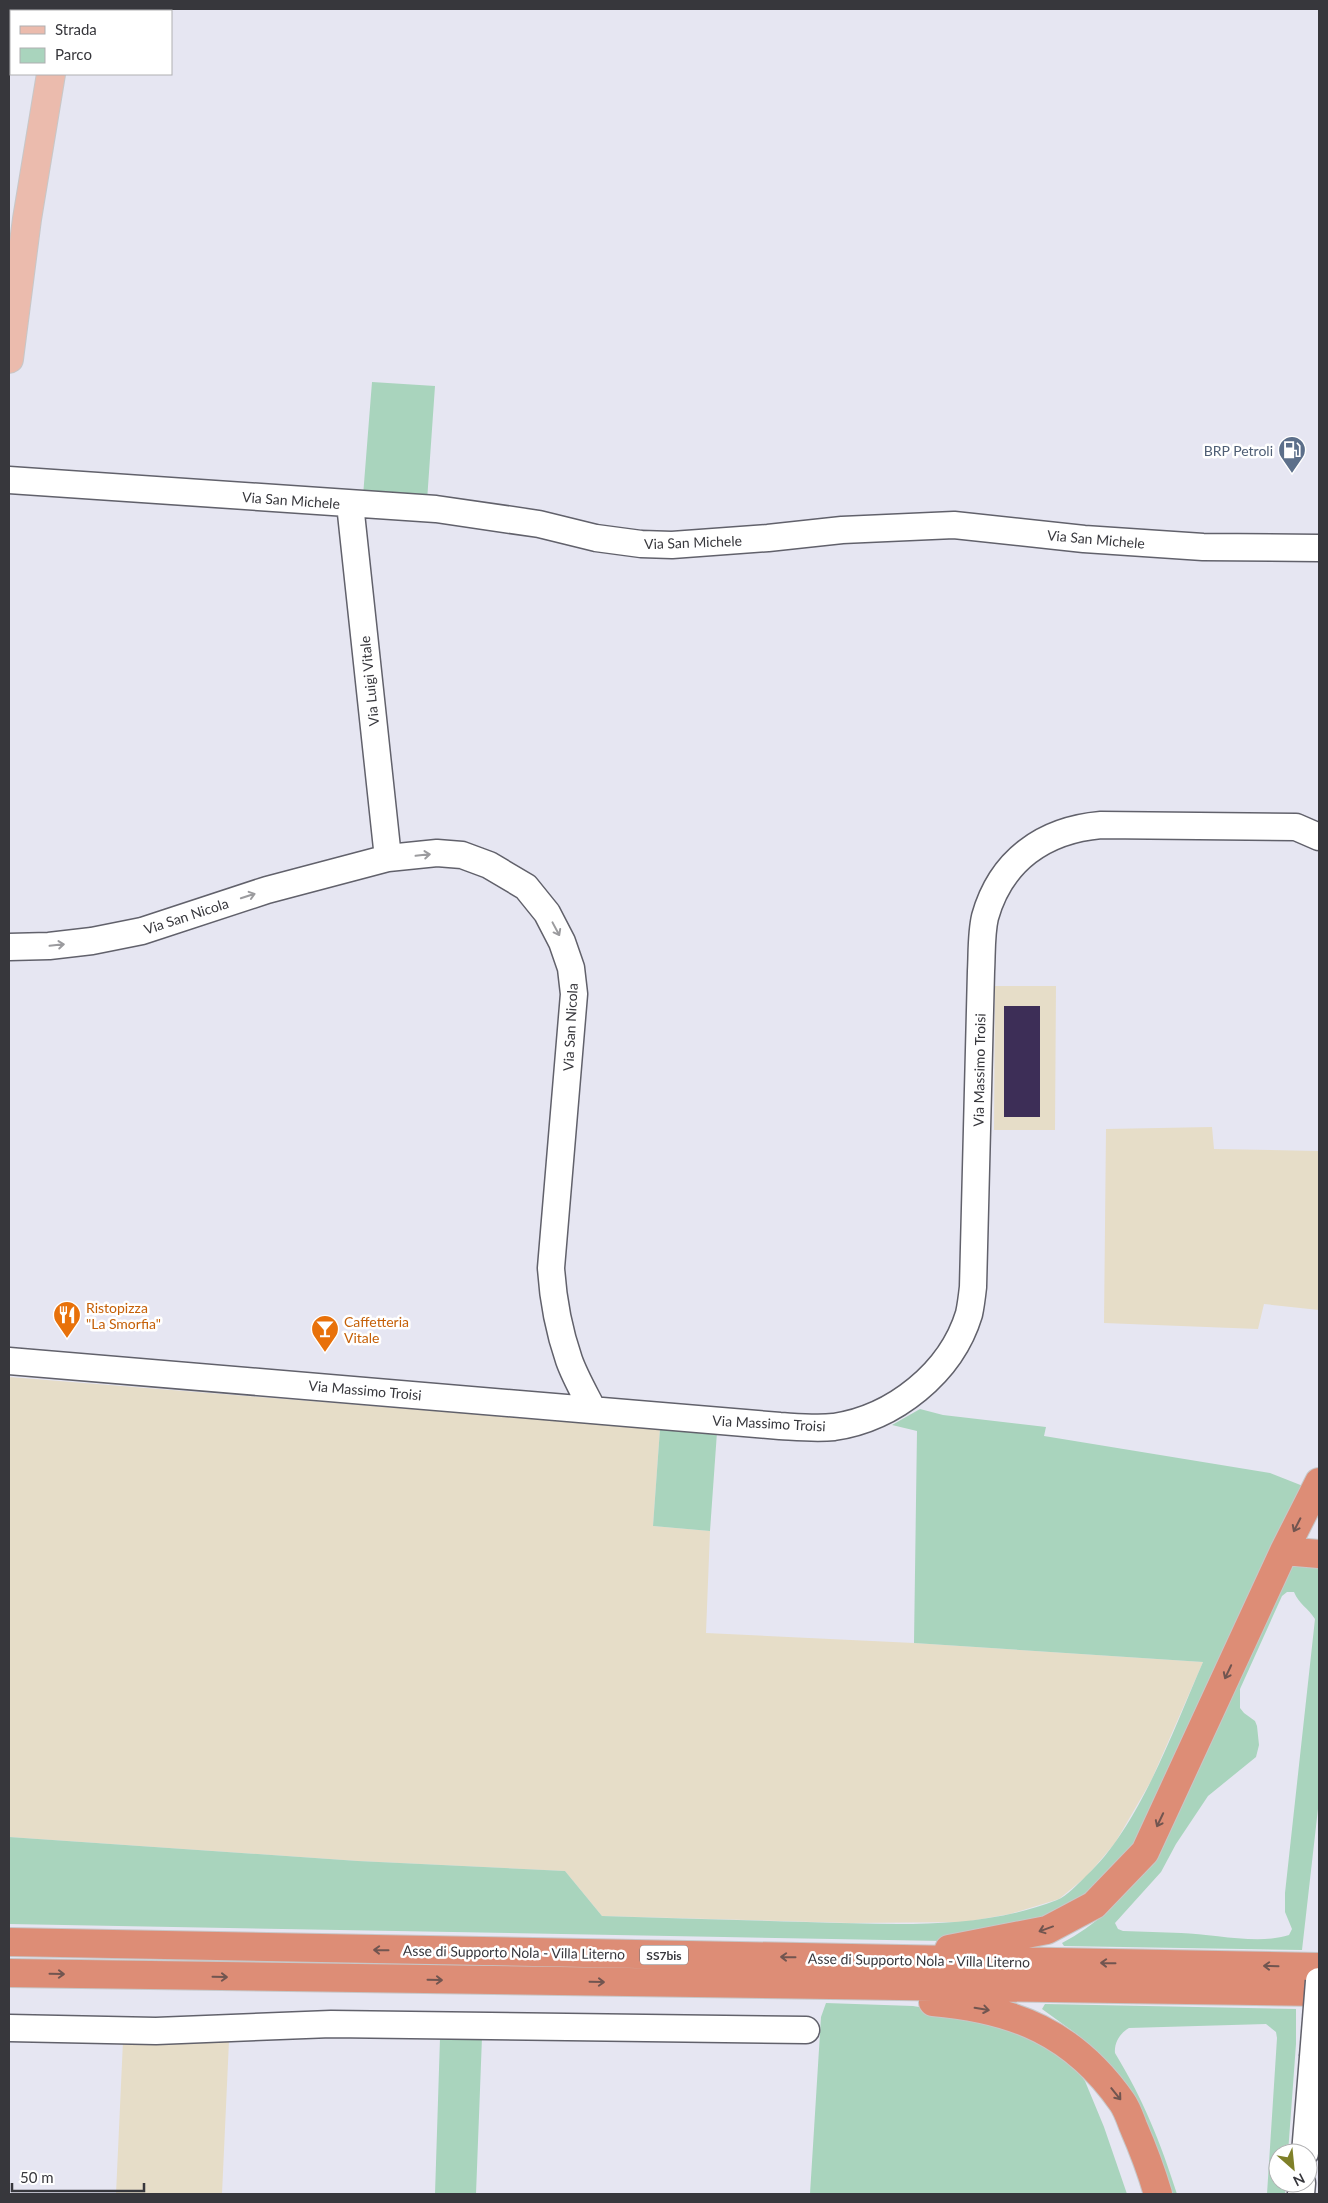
<svg xmlns="http://www.w3.org/2000/svg" width="1328" height="2203" viewBox="0 0 1328 2203" font-family="Lato,sans-serif">
  <rect width="100%" height="100%" fill="#e6e6f2"/>
  <path fill="#e6ddc8" d="M995,986H1056L1055,1130H994Z
    M1212,1127L1214,1149L1319,1151V1310L1264,1304L1258,1329L1104,1323L1106,1129Z
    M9,1377L660,1429L653,1526L710,1531L706,1633L914,1643L1203,1662L1151,1781L1115,1843L1087,1876L1059,1899L1010,1914L965,1922L849,1923L602,1916L565,1871L358,1861L9,1837Z
    M124,2019H230L222,2194H116Z"/>
  <path fill="#a9d4bd" fill-rule="evenodd" d="M372,382L435,386L427,501L363,496Z
    M920,1409L943,1415L1046,1427L1044,1436L1270,1473L1303,1486L1143,1833L1120,1864L1069,1913L943,1941L9,1924V1837L358,1861L565,1871L602,1916C670,1918 738,1920 806,1922C889,1924 978,1931 1057,1900C1067,1896 1078,1884 1086,1876C1139,1828 1174,1728 1203,1662L914,1643L917,1431L892,1425Z
    M660,1429L717,1432L710,1531L653,1526Z
    M1319,1562V1800L1302,1950L1064,1946L1062,1943C1146,1900 1181,1807 1218,1726C1240,1676 1262,1627 1285,1577L1294,1565ZM1287,1592H1294C1299,1604 1308,1608 1315,1619L1285,1893V1912L1292,1929L1289,1935C1259,1945 1213,1934 1181,1933C1162,1932 1143,1932 1123,1931L1118,1929L1115,1923L1161,1872L1176,1844L1208,1796L1256,1757L1259,1745L1257,1726L1255,1721L1244,1713L1240,1708V1689L1282,1596Z
    M826,2003L913,2006L997,2020L1063,2052L1085,2081L1104,2127L1127,2194H810L821,2017Z
    M1045,2004L1296,2009V2044L1288,2153H1278V2183H1286L1285,2194H1267L1277,2038L1276,2032L1266,2024L1129,2028C1120,2033 1114,2043 1115,2053C1144,2101 1160,2141 1177,2194H1169L1130,2095L1104,2059L1078,2035L1042,2009Z
    M482,2037L476,2194H435L440,2038Z"/>
  <path fill="#3d2e57" d="M1004,1006H1040V1117H1004Z"/>
  <g fill="none" stroke-linecap="round" stroke-linejoin="round">
    <defs>
      <path id="minor" d="M9,480L436,509L539,524L596,538L641,544L672,545L768,538L842,530L954,525L1084,539L1203,547L1319,548
        M350,504L388,858
        M9,947L49,946L92,941L142,931L267,890L388,858L437,853L462,855L489,865L526,887L547,913L562,942L571,968L574,994L551,1268C553,1300 559,1331 569,1360C575,1377 585,1394 593,1410
        M9,1361L780,1426C797,1427 816,1429 834,1427C894,1418 951,1373 969,1314C971,1305 972,1296 973,1287L981,971C982,954 981,934 985,917C1001,860 1044,830 1101,825L1296,827L1319,837
        M9,2028L156,2031L331,2024L806,2030
        M1305,2153L1313,2057
        M1301,2194L1302,2183"/>
      <path id="major" d="M62,11V9
        M9,359L27,219L51,74"/>
      <path id="highway" d="M1284,1551L1319,1554
        M9,1942L1319,1967
        M949,1949L1047,1930L1094,1905L1145,1852L1284,1551L1319,1482
        M9,1973L1319,1992
        M933,2002C1014,2009 1074,2033 1122,2102C1127,2109 1130,2118 1133,2126C1143,2149 1151,2170 1158,2194"/>
    </defs>
    <use href="#minor" stroke="#61616b" stroke-width="29"/>
    <use href="#major" stroke="#c7c7c8" stroke-width="30"/>
    <use href="#highway" stroke="#c7c7c8" stroke-width="30"/>
    <use href="#minor" stroke="#fff" stroke-width="26"/>
    <use href="#major" stroke="#ebbbad" stroke-width="28"/>
    <use href="#highway" stroke="#dd8d76" stroke-width="28"/>
    <defs>
      <path id="minor-bridge" d="M1313,2057L1319,1981"/>
    </defs>
    <use href="#minor-bridge" stroke="#61616b" stroke-width="29" stroke-linecap="butt"/>
    <use href="#minor-bridge" stroke="#fff" stroke-width="26"/>
  </g>
  <defs><path id="oneway-shaft" d="M-6 0H5M1.5-3L5.5 0L1.5 3" fill="none" stroke-width="1.6" stroke-linecap="round" stroke-linejoin="round" transform="scale(1.25)"/></defs>
  <g stroke="#9b9b9e">
    <use href="#oneway-shaft" transform="translate(423 855) rotate(-6)"/>
    <use href="#oneway-shaft" transform="translate(248 896) rotate(-18)"/>
    <use href="#oneway-shaft" transform="translate(556 929) rotate(62)"/>
    <use href="#oneway-shaft" transform="translate(57 945) rotate(-6)"/>
  </g>
  <g stroke="#715550">
    <use href="#oneway-shaft" transform="translate(1297 1525) rotate(117)"/>
    <use href="#oneway-shaft" transform="translate(1228 1672) rotate(115)"/>
    <use href="#oneway-shaft" transform="translate(1160 1820) rotate(115)"/>
    <use href="#oneway-shaft" transform="translate(1046 1929) rotate(160)"/>
    <use href="#oneway-shaft" transform="translate(381 1950) rotate(-179)"/>
    <use href="#oneway-shaft" transform="translate(788 1957) rotate(-179)"/>
    <use href="#oneway-shaft" transform="translate(1108 1963) rotate(-179)"/>
    <use href="#oneway-shaft" transform="translate(1271 1966) rotate(-179)"/>
    <use href="#oneway-shaft" transform="translate(57 1974) rotate(1)"/>
    <use href="#oneway-shaft" transform="translate(220 1977) rotate(1)"/>
    <use href="#oneway-shaft" transform="translate(435 1980) rotate(1)"/>
    <use href="#oneway-shaft" transform="translate(597 1982) rotate(1)"/>
    <use href="#oneway-shaft" transform="translate(982 2009) rotate(9)"/>
    <use href="#oneway-shaft" transform="translate(1116 2094) rotate(51)"/>
  </g>
  <defs>
    <symbol id="fuel-pin" viewBox="-11 -11 22 30"><path d="M0 17L-7.5 6A9.5 9.5 0 1 1 7.5 6Z" fill="#5c6f8a" stroke="#fff"/><path d="M-5.5-6h7V0h2V4h1.3V-2.5L3-4.5l.8-.8L6-3V5H2.5V1h-1V6h-7ZM-4.2-4.7v3.2H.2V-4.7Z" fill="#fff"/></symbol>
    <symbol id="restaurant-pin" viewBox="-11 -11 22 30"><path d="M0 17L-7.5 6A9.5 9.5 0 1 1 7.5 6Z" fill="#e8710a" stroke="#fff"/><path d="M-5-6h1v4h1v-4h1v4h1v-4h1v5L-1.5 .5V6h-2V.5L-5-1ZM5-6V6H3V1.5H1.5Q1.5-4 5-6Z" fill="#fff"/></symbol>
    <symbol id="bar-pin" viewBox="-11 -11 22 30"><path d="M0 17L-7.5 6A9.5 9.5 0 1 1 7.5 6Z" fill="#e8710a" stroke="#fff"/><path d="M-6-5H6L.8 .8V4.5H3.5V6h-7V4.5H-.8V.8Z" fill="#fff"/></symbol>
  </defs>
  <g fill-rule="evenodd">
    <use href="#fuel-pin" x="1276" y="434" width="32" height="43"/>
    <use href="#restaurant-pin" x="51" y="1299" width="32" height="43"/>
    <use href="#bar-pin" x="309" y="1313" width="32" height="43"/>
  </g>
  <g text-anchor="middle" dominant-baseline="central" stroke-width="5" stroke-linejoin="round" paint-order="stroke">
    <rect fill="#fff" stroke="#737376" stroke-width="1" x="640" y="1945.5" width="48" height="19" rx="4"/>
    <g font-size="12" font-weight="bold" fill="#37373c">
      <text x="664" y="1955">SS7bis</text>
    </g>
    <g font-size="14" fill="#4e5e75" stroke="#fff" text-anchor="end">
      <text x="1273" y="450">BRP Petroli</text>
    </g>
    <g font-size="14" fill="#37373c" stroke="#fff">
      <text transform="translate(291 500) rotate(4)">Via San Michele</text>
      <text transform="translate(1096 539) rotate(5)">Via San Michele</text>
      <text transform="translate(693 542) rotate(-2)">Via San Michele</text>
      <text transform="translate(369 681) rotate(-96)">Via Luigi Vitale</text>
      <text transform="translate(186 916) rotate(-18)">Via San Nicola</text>
      <text transform="translate(570 1027) rotate(-87)">Via San Nicola</text>
      <text transform="translate(979 1070) rotate(-89)">Via Massimo Troisi</text>
      <text transform="translate(365 1390) rotate(5)">Via Massimo Troisi</text>
      <text transform="translate(769 1423) rotate(3)">Via Massimo Troisi</text>
      <text transform="translate(514 1952) rotate(1)">Asse di Supporto Nola - Villa Literno</text>
      <text transform="translate(919 1960) rotate(1)">Asse di Supporto Nola - Villa Literno</text>
    </g>
    <g font-size="14" fill="#c56008" stroke="#fff" text-anchor="start">
      <text x="86" y="1307">Ristopizza<tspan x="86" dy="16">"La Smorfia"</tspan></text>
      <text x="344" y="1321">Caffetteria<tspan x="344" dy="16">Vitale</tspan></text>
    </g>
  </g>
  <rect width="1328" height="2203" fill="none" stroke="#37373c" stroke-width="20"/>
  <rect x="10" y="10" width="162" height="65" fill="#ffffff" stroke="#afafb1"/>
  <rect x="20" y="26" width="25" height="8" fill="#ebbbad" stroke="#afafb1"/>
  <text x="55" y="35" font-size="15" fill="#37373c">Strada</text>
  <rect x="20" y="48" width="25" height="15" fill="#a9d4bd" stroke="#afafb1"/>
  <text x="55" y="60" font-size="15" fill="#37373c">Parco</text>
  <g transform="translate(1293 2168) rotate(153)"><circle r="24" fill="#ffffff" stroke="#afafb1"/>
  <path d="M0-4L9 19L0 12L-9 19Z" fill="#7f8029"/>
  <text y="-8" font-size="14" font-weight="bold" text-anchor="middle" fill="#37373c">N</text>
  </g>
  <path d="M12 2183v8h132v-8" fill="none" stroke="#37373c" stroke-width="2.5"/>
  <text x="20" y="2183" font-size="15" fill="#37373c" stroke="#ffffff" stroke-width="4" paint-order="stroke">50 m</text>
</svg>
